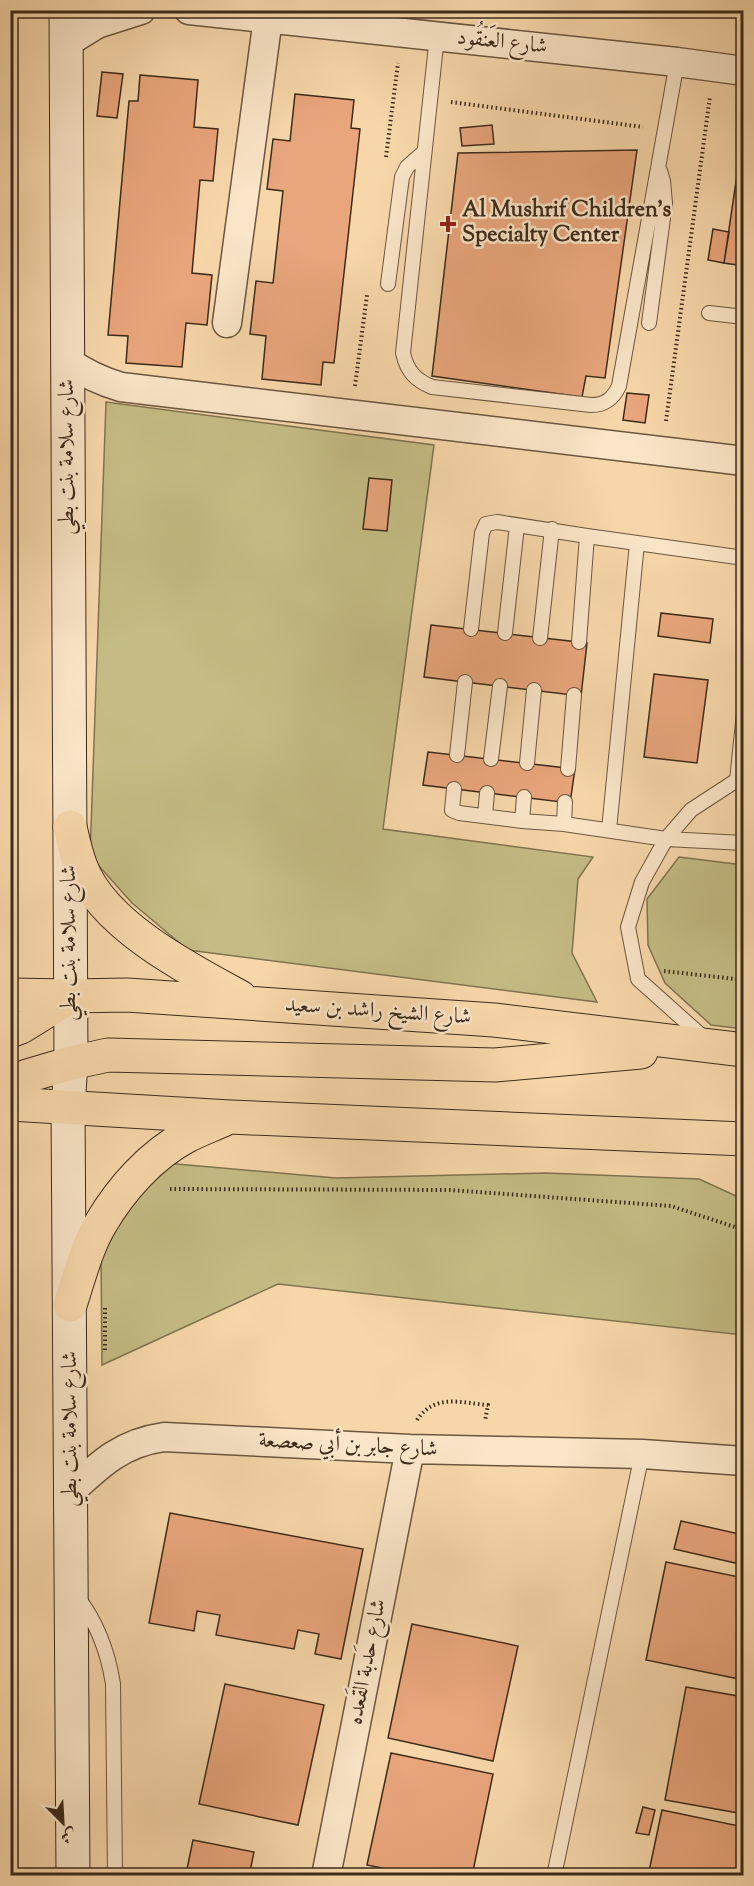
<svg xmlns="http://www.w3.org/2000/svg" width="754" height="1886" viewBox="0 0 754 1886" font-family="'Sorts Mill Goudy',Amiri,serif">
  <rect width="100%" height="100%" fill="#f7d7aa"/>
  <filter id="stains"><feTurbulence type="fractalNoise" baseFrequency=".00333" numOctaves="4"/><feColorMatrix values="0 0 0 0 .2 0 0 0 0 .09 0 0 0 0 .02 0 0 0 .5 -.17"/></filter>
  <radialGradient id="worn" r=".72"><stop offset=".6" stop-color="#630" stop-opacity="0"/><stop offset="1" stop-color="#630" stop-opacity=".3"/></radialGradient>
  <path fill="#c4bc84" stroke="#807450" stroke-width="1.5" d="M106,402L434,445L383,829L593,857L578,879L572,953L597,1002L188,950L132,903L90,856Z
    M679,857L743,865V1029L711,1025L665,983L648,945L647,899Z
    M165,1163L336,1178L546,1173L699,1179L736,1196L743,1197V1335L278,1284L102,1365L101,1260L139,1182Z"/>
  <path fill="#e9a57b" stroke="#3c2b1b" stroke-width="1.5" d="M102,72L123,74L117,118L97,116Z
    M140,75L198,80L194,127L218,129L213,181L200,180L192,273L212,275L207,325L186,323L182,367L126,363L128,336L108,335L129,101H138Z
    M295,94L354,100L351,128L360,129L334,363L323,362L321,385L262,379L266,336L250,334L256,281L273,283L283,191L267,189L273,139L290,141Z
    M492,125L494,144L462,146L460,128Z
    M637,150L605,378L586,376L582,397L432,376L458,153Z
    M738,168L744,169V266L724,263Z
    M713,229L729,232L724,263L708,260Z
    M627,393L649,395L645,423L623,420Z
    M369,478L392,480L387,531L363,529Z
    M661,613L713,619L710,643L658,636Z
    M431,625L587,643L581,696L424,677Z
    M654,674L708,680L697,763L644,757Z
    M428,752L575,769L570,803L423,785Z
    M170,1513L363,1549L341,1659L315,1654L319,1634L298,1630L294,1649L216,1635L220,1615L197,1611L194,1631L149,1623Z
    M681,1521L744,1535V1565L674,1549Z
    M666,1562L744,1578V1680L646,1660Z
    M412,1624L518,1646L493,1761L388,1738Z
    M225,1684L324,1705L298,1825L199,1804Z
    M686,1687L744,1697V1814L665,1800Z
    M391,1753L493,1774L472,1876H421L367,1865Z
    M643,1807L655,1810L649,1835L636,1833Z
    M662,1810L744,1827V1838L738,1862L744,1863V1876H648Z
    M193,1840L254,1852L249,1876H176V1872L186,1874Z"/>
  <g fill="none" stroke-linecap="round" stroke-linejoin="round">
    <defs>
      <path id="lane" d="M437,36L403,353C407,371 415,380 432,387L591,405C605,405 613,399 619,386L677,62
        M388,284L402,177L407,167L424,152
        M709,313L744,317
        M649,323L665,203L663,181L660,171
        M471,629L482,533L486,524L497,522L587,536L744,558
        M505,633L517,526
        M540,638L552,529
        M579,642L587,536
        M457,755L465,682
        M491,759L500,686
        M527,763L534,690
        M568,769L574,695
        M737,780L744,713
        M454,789L452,810L459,813L522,821L564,824L666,839L744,843
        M485,816L487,793
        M522,821L524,797
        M564,824L565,802
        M609,830L637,543
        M704,1038L638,979L628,927L642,882L666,839L691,810L737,780H744
        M78,1598C98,1624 108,1652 113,1684L115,1876
        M554,1876L642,1454"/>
      <path id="street" d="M189,10L677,62L744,71
        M66,43L97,24L141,10
        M227,323L268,18
        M67,361C84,373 100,381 121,387L744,461
        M71,1491C101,1463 122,1443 164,1437L410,1449L642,1454L744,1461
        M326,1876L410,1449"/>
      <path id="secondary" d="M66,10L71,1063L68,1107L73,1876"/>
      <path id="primary" d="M70,827C73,840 76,854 81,867C103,925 188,969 240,997
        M10,995L71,996L127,995L494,1020L744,1050
        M10,1031L21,1027L71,996
        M10,1088L27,1076L71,1063L108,1055L495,1065L641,1052
        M10,1104L230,1117L744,1139
        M70,1305C79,1278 86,1248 101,1223C121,1189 151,1155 187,1136C199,1130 212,1125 225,1119"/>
    </defs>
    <use href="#lane" stroke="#6b563f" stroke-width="16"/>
    <use href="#street" stroke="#6b563f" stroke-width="31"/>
    <use href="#secondary" stroke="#3c2b1b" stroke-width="35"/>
    <use href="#primary" stroke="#3c2b1b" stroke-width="35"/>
    <path stroke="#3c2b1b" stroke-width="4" stroke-dasharray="1.5 3" stroke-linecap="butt" d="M451,102L643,127
      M386,157L398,63
      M355,386L367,295
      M666,421L710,96
      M664,971L744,980
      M170,1189L450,1190L671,1206L744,1230
      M105,1308V1352
      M417,1420C435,1393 461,1403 488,1405L485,1421"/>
    <use href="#lane" stroke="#fae5c8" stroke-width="14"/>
    <use href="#street" stroke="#fae5c8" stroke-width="28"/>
    <use href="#secondary" stroke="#fae5c8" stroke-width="33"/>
    <use href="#primary" stroke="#f7d7aa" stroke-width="33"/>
  </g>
  <path fill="#8f2418" stroke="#fae5c8" stroke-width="2" d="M445 215h6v6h6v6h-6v6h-6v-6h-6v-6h6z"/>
  <g text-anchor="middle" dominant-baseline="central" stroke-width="5" stroke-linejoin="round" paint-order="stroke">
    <g font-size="22" fill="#3c2b1b" stroke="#fae5c8">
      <text transform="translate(502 43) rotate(6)">شارع العَنقُود</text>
      <text transform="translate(68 457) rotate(-90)">شارع سلامة بنت بطي</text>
      <text transform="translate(70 943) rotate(-90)">شارع سلامة بنت بطي</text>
      <text transform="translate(378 1012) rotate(4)">شارع الشيخ راشد بن سعيد</text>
      <text transform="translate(71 1429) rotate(-90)">شارع سلامة بنت بطي</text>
      <text transform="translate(348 1446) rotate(3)">شارع جابر بن أبي صعصعة</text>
      <text transform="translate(368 1662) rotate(-79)">شارع حَدبة القَعده</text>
    </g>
    <g font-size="22" font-weight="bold" fill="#3c2b1b" stroke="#fae5c8" text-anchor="start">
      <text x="462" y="211">Al Mushrif Children's<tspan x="462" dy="25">Specialty Center</tspan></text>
    </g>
  </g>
  <rect width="754" height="1886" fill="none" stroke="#f7d7aa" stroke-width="36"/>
  <rect x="12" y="12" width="730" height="1862" fill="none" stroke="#3c2b1b" stroke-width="3"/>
  <rect x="18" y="18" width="718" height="1850" fill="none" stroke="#3c2b1b" stroke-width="1.5"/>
  <g transform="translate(63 1823) rotate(156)" stroke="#fae5c8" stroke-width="4.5" paint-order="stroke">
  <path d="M0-4.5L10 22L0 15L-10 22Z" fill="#3c2b1b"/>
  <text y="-9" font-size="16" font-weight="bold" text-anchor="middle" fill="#3c2b1b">ش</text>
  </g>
  <rect width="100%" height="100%" filter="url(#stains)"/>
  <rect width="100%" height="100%" fill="url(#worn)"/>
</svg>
